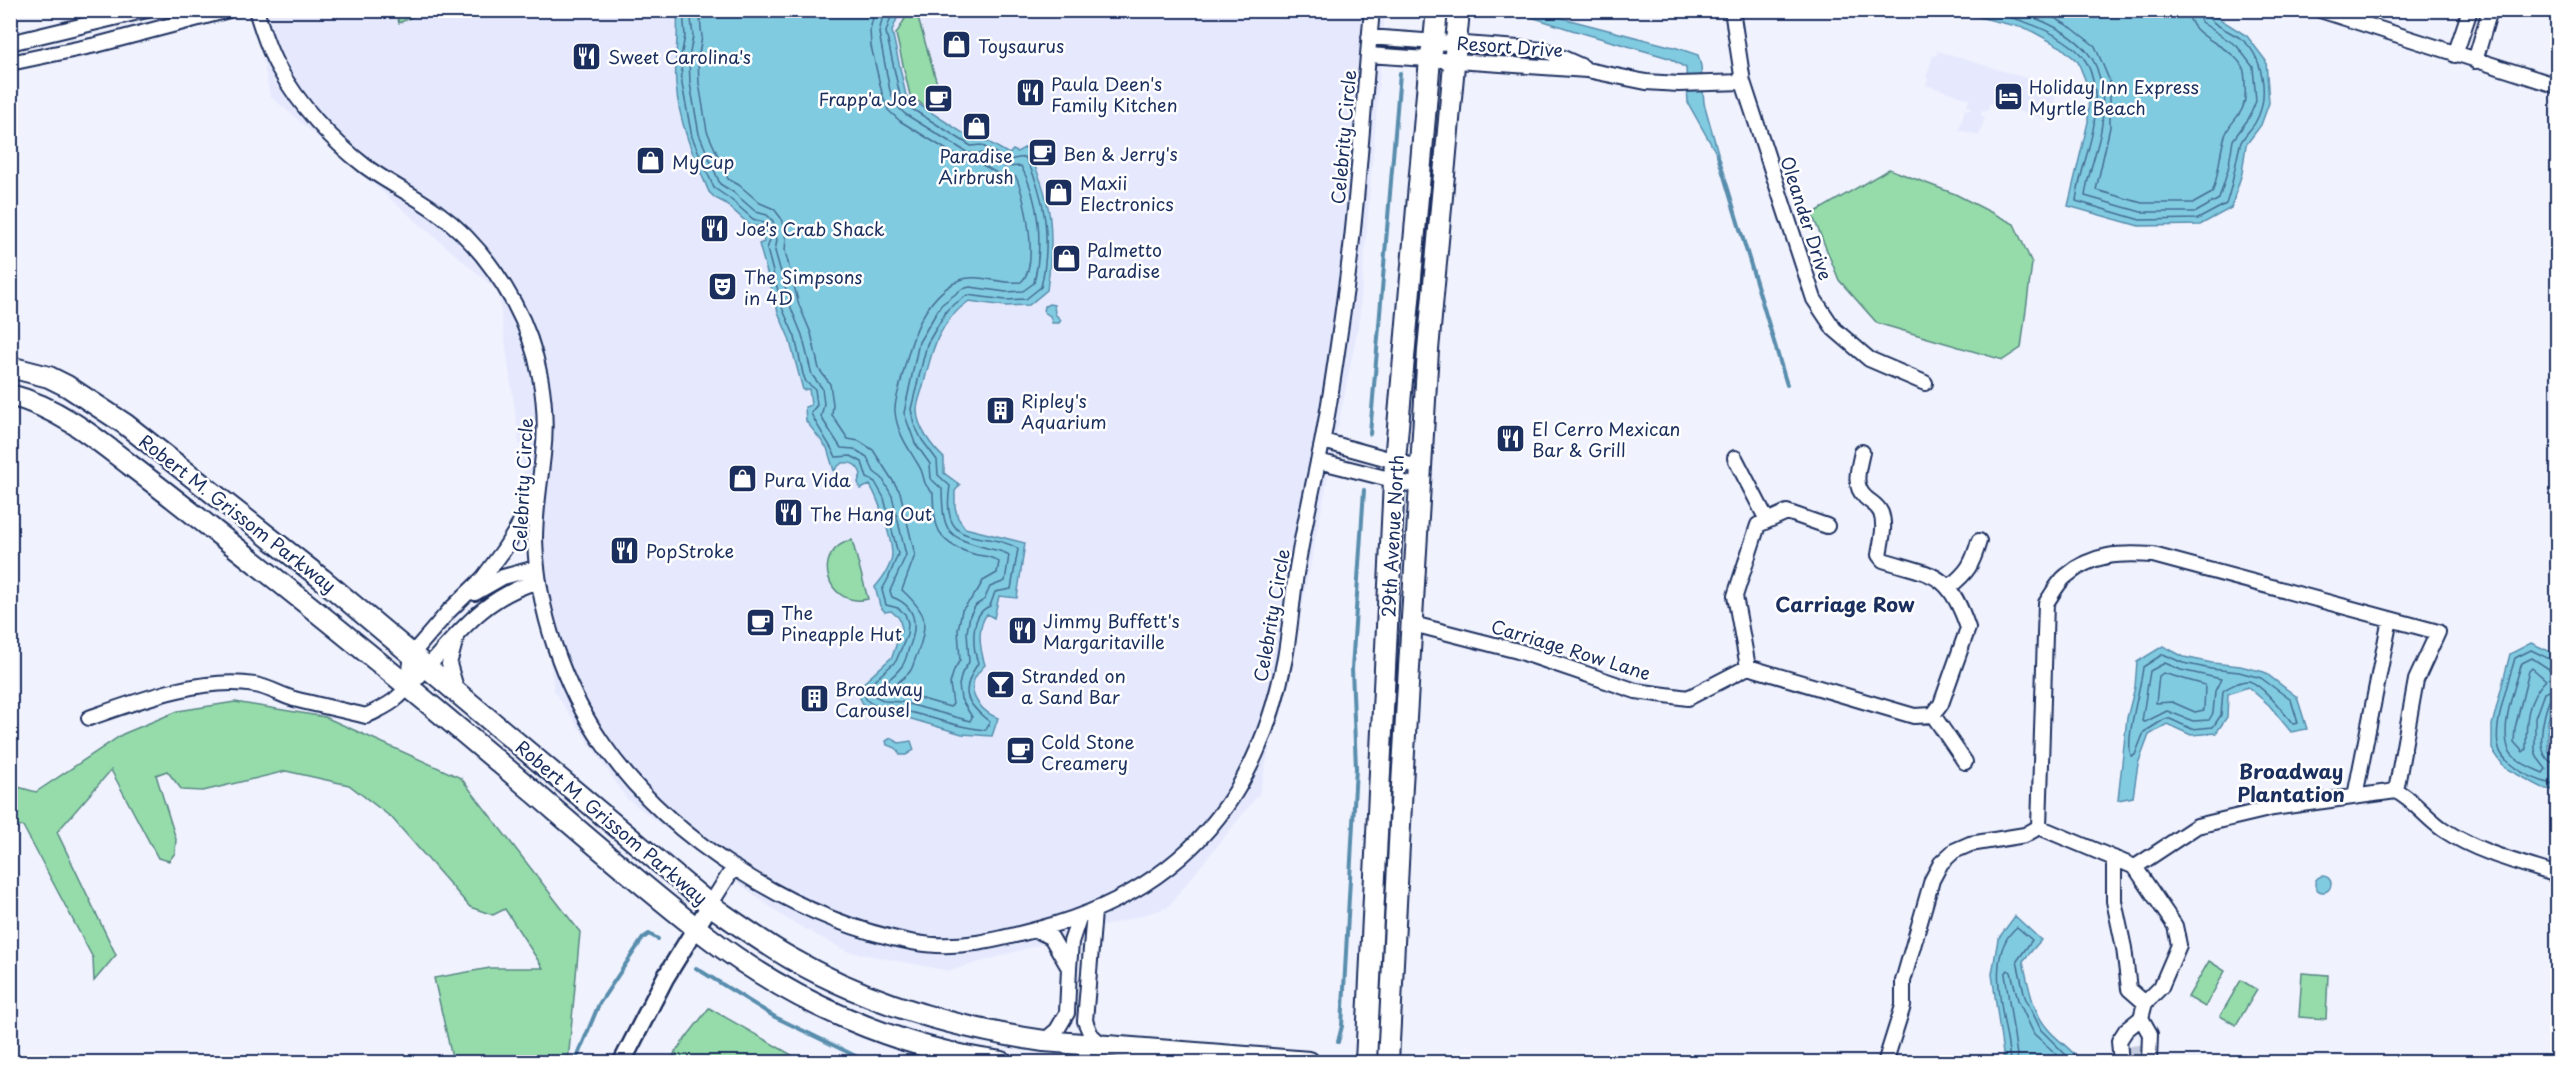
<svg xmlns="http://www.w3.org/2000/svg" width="2568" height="1073" viewBox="0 0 2568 1073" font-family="'Playpen Sans',sans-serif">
  <rect width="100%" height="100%" fill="#f0f2fe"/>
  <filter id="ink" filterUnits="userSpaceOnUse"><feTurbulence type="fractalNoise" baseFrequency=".0167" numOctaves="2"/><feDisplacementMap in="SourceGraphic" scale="12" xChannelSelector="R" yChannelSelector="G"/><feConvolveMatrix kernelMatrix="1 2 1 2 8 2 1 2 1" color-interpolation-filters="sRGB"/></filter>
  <g filter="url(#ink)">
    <path fill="#e6e9fd" d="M254,11H1385L1359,322L1297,632L1259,794L1167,908L949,971L846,951L785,918L626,798L554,691L498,291L270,96Z
      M1938,51L2055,87L2054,91L2057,93L2050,115L2046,113L2044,119L1990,103L1987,111L1982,110L1981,115L1985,117L1979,136L1959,130L1965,109L1971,110V108L1967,106L1969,99L1926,85L1928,79L1926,78L1933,55L1936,56Z"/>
    <path fill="#95dcaa" stroke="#588684" stroke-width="1.5" d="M395,10H425V11L399,23Z
      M912,11H916L940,94L927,108L910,95L896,34L907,15Z
      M1889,169L1955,194L2014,224L2032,263L2021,348L2003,360L1877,323L1839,280L1812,214Z
      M852,540L868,599C826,609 810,550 852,540Z
      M235,702L325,717L461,778L580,932L568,1062H453L434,978L490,968H543L505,909L493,915L470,907L392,818L349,785L286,771L203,791L182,790L167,771L156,775L176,839L175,853L169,861L158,858L111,770L57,832L116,955L94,981L93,958L23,826L11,829V785L36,792L123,734L178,711Z
      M2209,961L2225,971L2205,1007L2188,997Z
      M2302,973L2328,975L2326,1019L2299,1017Z
      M2241,980L2257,990L2236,1025L2220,1016Z
      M709,1008L804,1062H671L675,1052Z"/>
    <path fill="#81cbe1" stroke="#588dad" stroke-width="1.5" d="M677,11H900L892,31L906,96L975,141L978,136L1009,154L1013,150L1017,152L1026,147C1053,200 1055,232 1047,290L1029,305L1005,306L969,301C939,322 932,349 924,383C922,391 917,402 917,410C917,427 932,447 944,458V473L960,485L955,491V507L958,518L965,528L1025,543L1017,598L999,596L994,618L987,614C976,628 980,649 985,665C981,669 976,675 974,680C968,697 984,713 998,718L992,736L962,734L898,715L883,714L864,706L856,690L892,657L902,628L899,618L891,611L885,612L880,606L875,587C882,579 892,565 892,553C891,536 879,500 870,485L860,489L858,482L861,474C857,464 852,462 842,463L836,468L835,474L827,448L806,421L805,407L811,405L809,389L803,390L789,338L778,312L759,244L764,242L760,226H751L725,203L715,198L709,192C694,157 679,124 676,85C674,59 679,36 677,11Z
      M1512,11H1545L1562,18L1677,48L1698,55L1701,66L1704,103L1720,160L1688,103L1686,68L1669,58L1572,30Z
      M1954,11H2207L2247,36L2266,61L2269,103L2261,125L2246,145L2242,173L2231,208L2200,225L2139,226L2068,206L2088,122L2089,89L2078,62L2061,47L2028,29Z
      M1049,304L1054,305L1055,314L1061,320L1059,323H1052L1050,316L1044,312L1045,306Z
      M2531,643L2549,651L2557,660V694L2548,721V750L2557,761V791L2543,788L2505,768L2492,749V725L2510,654Z
      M2163,646L2184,657L2212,663L2240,666L2264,672L2297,697L2307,729L2291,732L2269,705L2248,687L2228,694L2227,717L2216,733L2191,735L2167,724L2149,735L2138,764L2133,797L2118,800L2127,718L2135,687L2137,662Z
      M891,738L899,743L911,741L914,750L906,755H900L896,748L887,745L886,741Z
      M2315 884a8 8 0 1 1 16 0a8 8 0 1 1-16 0Z
      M2015,916L2041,940L2023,961C2028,983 2032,1011 2047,1028C2057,1041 2072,1048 2080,1062L2004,1061L1992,974L1998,939Z"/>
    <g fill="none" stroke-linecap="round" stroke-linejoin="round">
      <path stroke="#446d92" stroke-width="1.5" d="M683,10L685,36L681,57L682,84L692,137L714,188L729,198L753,219L765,223L770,240L767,249L783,310L795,337L803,374L806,382L815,389L817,405C815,408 812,410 811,413C811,416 833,450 836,457L851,456L862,462L867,478L875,482L884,498L898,554L888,579L882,590L886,605L898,608L905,614L908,623L907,635L896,661L864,690C864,695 865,699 869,702C879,709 890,707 901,710C930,716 956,728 986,730L990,722C964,702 960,691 978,663C972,646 970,613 990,606L995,592L1011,589L1018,549C987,528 939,554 950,486L938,475L937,460L922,440L914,424L911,409L927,344L947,310L967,295L1006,300L1026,299L1041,287C1051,243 1047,197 1025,157L1008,160L981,145L971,146L909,107L901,100L886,32L893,10
        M690,10L693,36L689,58L690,83L699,134L720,184L733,192L756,212L767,215L773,221L777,240L775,251L791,308L802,335L812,375L822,388L824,404L821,417L841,448L854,449L867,457L874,472L882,478L892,496L906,555L890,591L892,597C917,606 918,626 909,648C907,653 906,661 902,666C895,676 883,684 874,692L873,695L885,701L901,702L970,721L972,717L961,699L959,685L962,673L969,662L967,632L970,615L976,605L984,600L990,587L1005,581L1009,555C1003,551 994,550 987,548C945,537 943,531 942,489L931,479L930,464L915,443L904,413L919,342L941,305L962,289L970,287L1006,292L1023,291L1034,283C1043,245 1040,201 1021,166L1005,167L981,153H968L905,114L896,105L890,91L879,33L884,10
        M699,10L702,37L698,59L699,83L707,131L728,179L739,185L760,203L774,209L781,218L786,239L785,251L799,305L811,333L819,369L830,384L833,404L832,415L848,439L859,441L873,450L900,492L915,555L902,590C926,612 929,621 918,652C915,658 914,664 911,670C906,678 895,682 892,690L950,707L953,704L950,684L954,670L960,660L958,630L962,610L976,593L983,581L997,573L999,562C993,557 985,556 977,555C939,545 934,531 933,493C920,482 926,476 919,466C909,449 897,433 895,412C894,402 899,391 901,381C910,344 921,299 958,281C976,272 1002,285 1021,282C1040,266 1025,197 1016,177L1002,176L979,163L963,160L900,121L888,110L882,93L871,46L870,30L875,10
        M1979,10C2012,16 2060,30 2083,57C2096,74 2097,104 2094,124C2090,150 2079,175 2076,201L2140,220L2198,219L2226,204C2233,185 2235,165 2240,145C2242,137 2251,130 2255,123C2270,98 2264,55 2240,38C2230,31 2206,23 2205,10
        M2013,10C2038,18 2071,31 2088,53C2103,70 2104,103 2102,124C2099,148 2088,171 2085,196L2141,212H2196L2219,199L2228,170L2233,140L2249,118L2256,101L2253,67L2237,46L2201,22L2197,10
        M2041,10L2072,28L2095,46L2110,82V127L2096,190L2142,203H2194L2212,193C2219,175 2219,157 2224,139C2230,116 2248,118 2245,86C2245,80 2245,73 2243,68C2231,43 2189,40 2188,10
        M2163,654L2183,663L2211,669L2239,672L2261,678L2291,700L2298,723L2293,724C2284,713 2263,685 2249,681C2242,680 2228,687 2223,691L2221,715L2213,727L2192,729L2170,719H2165L2144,732L2135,755L2131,756C2125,737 2141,689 2143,667Z
        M2165,663L2181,670L2221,679L2215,691L2213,713L2209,720L2193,721L2167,711L2145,722L2142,721L2150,671Z
        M2558,663L2531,650L2515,658C2509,680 2494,723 2498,745C2502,767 2538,782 2558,785
        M2532,668L2546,680C2526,700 2526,722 2526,749L2523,752L2514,742L2515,728L2529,671Z
        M2558,671L2549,669L2532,658L2522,663C2515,685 2495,740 2514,757C2521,764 2534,769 2543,773L2546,769L2537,757L2535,750V718L2544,693L2558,688
        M2163,673L2205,685L2204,710L2195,712L2172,702L2156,703L2159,676Z
        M2558,696L2550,699C2543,714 2532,761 2558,764
        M2010,1062C2008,1024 1981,956 2017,927L2032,940L2017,961L2025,997L2041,1030L2073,1062
        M2018,1062L2005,974L2008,970L2011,972L2018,1000L2034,1034L2065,1062"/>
      <path stroke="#588dad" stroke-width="4" d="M1718,156L1787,385
        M1370,434L1400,73
        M696,968L775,1017L868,1062
        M1338,1042L1342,1026L1356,768L1352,669L1364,490
        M575,1062L599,1004L643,938L649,934L658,939"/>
      <path stroke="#c5cbde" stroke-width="14" stroke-dasharray="14 7" stroke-linecap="butt" d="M2139,1045L2140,1056
        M2127,1047L2129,1059"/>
      <defs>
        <path id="minor" d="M256,10C262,29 268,50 278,67C299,105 331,140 365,166C388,183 414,195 437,212C469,235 495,268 514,303C539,349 549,404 543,455C540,484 535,511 535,539C537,610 563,686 603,744C669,840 797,920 911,942C957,951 998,940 1042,928C1123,906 1190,865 1235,793C1260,753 1276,704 1285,658C1290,630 1292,601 1296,574C1303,530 1313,486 1322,443C1332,392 1339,339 1346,288C1359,196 1363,103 1372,10
          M1732,10L1743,82L1814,299L1834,329L1869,359L1925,383
          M2320,10L2558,86
          M1369,37L1545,50L1583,67
          M10,43L147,10
          M1368,55L1587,70L1646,82L1679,84L1743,82
          M2455,55L2470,10
          M2475,61L2490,10
          M10,63L96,45L229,10
          M1323,441L1421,468
          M1735,458L1767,520
          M1318,461L1421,487
          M1949,587C1968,572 1972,565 1979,541
          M475,593L503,577L536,568
          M1413,624L1518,651L1636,691L1688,698L1748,667L1914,716L1933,715L1941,704L1968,628C1949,572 1935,576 1883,560L1879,555C1881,542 1886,526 1881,513C1877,504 1871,503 1865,497C1852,485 1859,467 1862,452
          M456,638L449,664L457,691
          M1748,667L1735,596L1758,525L1787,512L1827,526
          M408,687L412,654L449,611L483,578L503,551L517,529L534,492
          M1933,715L1965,762
          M89,718C137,701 203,676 255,685C268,687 281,695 294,699C318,705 342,710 366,716C377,710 389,706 398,697C446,654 472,599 539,581
          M2396,791L2416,680L2438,632L2153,555C2120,553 2093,553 2066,576C2058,582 2052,595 2046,603L2039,827L2135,867L2197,826L2273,808L2396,791C2415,801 2427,819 2444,830C2477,852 2520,863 2558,875
          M2355,796L2390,619
          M2114,858V901L2124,948L2129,989L2145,1003
          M710,905L734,867
          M1094,912L1085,1021L1091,1035L1103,1046
          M1036,930L1051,937L1069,968L1067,1013L1057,1030L1044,1041
          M1069,968L1071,942L1079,918
          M2141,1018L2150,1034L2149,1062
          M1886,1060L1903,1006V981L1932,880L1941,863L1954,851L1970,844L2025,835L2039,827
          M2121,1062L2119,1041L2126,1030L2141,1018L2145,1003L2161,987L2179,945L2175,926L2135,867"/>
        <path id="tertiary" d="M622,1062L665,978L710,905"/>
        <path id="secondary" d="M10,367L49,377L67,386L125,424L322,579L710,905C736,923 762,942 790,958C868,1003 954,1028 1044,1041L1309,1062
          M10,395C57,407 93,436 130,465C159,487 187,509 216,532C315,609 412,689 508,770C574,826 639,884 708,937C792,1002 897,1048 1001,1062
          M1366,1062L1395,461L1430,59L1434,41L1437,10
          M1388,1062L1402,785L1428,350L1459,10"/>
      </defs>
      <use href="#minor" stroke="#1b2f5e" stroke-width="18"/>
      <use href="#tertiary" stroke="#1b2f5e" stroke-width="21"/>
      <use href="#secondary" stroke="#1b2f5e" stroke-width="24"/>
      <use href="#minor" stroke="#fff" stroke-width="14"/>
      <use href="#tertiary" stroke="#fff" stroke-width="16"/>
      <use href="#secondary" stroke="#fff" stroke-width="20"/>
    </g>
  </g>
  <defs>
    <symbol id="shop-square" viewBox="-11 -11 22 22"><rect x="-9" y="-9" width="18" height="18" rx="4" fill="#1b2f5e" stroke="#fff"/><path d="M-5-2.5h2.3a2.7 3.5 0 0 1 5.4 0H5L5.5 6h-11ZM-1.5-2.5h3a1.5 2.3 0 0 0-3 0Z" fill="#fff"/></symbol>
    <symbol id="restaurant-square" viewBox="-11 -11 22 22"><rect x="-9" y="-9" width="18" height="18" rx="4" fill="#1b2f5e" stroke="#fff"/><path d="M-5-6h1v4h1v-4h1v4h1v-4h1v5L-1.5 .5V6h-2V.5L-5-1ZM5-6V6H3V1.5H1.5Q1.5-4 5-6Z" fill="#fff"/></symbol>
    <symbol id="hotel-square" viewBox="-11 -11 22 22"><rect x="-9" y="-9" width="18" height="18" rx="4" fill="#1b2f5e" stroke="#fff"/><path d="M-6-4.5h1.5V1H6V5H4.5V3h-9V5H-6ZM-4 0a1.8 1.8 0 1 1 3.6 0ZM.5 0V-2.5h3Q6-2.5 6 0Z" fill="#fff"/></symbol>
    <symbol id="cafe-square" viewBox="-11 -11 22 22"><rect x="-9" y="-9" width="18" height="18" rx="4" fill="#1b2f5e" stroke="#fff"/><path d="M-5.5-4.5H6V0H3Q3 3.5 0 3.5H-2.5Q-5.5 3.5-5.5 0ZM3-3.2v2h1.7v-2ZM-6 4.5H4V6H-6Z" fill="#fff"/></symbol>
    <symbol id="theatre-square" viewBox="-11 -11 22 22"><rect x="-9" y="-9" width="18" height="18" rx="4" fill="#1b2f5e" stroke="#fff"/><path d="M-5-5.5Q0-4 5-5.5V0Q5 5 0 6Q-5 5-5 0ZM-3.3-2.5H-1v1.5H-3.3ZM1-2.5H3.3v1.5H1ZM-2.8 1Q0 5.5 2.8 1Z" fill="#fff"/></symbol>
    <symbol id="building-square" viewBox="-11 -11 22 22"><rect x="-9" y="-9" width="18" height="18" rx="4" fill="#1b2f5e" stroke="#fff"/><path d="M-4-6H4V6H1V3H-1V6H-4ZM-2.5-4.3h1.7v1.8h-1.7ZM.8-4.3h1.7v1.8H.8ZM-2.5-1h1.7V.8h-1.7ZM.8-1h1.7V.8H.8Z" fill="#fff"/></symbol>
    <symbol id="bar-square" viewBox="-11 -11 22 22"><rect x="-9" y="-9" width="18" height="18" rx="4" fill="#1b2f5e" stroke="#fff"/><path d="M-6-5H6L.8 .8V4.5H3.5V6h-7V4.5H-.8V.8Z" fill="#fff"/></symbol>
  </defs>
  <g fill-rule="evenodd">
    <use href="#shop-square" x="940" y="28" width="33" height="33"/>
    <use href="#restaurant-square" x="570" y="40" width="33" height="33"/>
    <use href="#restaurant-square" x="1014" y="76" width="33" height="33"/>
    <use href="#hotel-square" x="1992" y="80" width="33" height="33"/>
    <use href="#cafe-square" x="922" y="82" width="33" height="33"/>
    <use href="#shop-square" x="960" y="110" width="33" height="33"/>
    <use href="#cafe-square" x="1026" y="136" width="33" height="33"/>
    <use href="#shop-square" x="634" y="144" width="33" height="33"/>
    <use href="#shop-square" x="1042" y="176" width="33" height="33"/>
    <use href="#restaurant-square" x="698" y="212" width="33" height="33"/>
    <use href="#shop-square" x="1050" y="242" width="33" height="33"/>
    <use href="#theatre-square" x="706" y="270" width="33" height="33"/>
    <use href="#building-square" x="984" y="394" width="33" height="33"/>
    <use href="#restaurant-square" x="1494" y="422" width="33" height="33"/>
    <use href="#shop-square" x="726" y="462" width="33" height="33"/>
    <use href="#restaurant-square" x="772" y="496" width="33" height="33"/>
    <use href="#restaurant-square" x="608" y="534" width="33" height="33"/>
    <use href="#cafe-square" x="744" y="606" width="33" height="33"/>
    <use href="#restaurant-square" x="1006" y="614" width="33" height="33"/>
    <use href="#bar-square" x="984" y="668" width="33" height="33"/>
    <use href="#building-square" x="798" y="682" width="33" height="33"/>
    <use href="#cafe-square" x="1004" y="734" width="33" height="33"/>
  </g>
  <g text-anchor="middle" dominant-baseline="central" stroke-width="5" stroke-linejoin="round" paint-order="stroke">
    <g font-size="18" fill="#1b2f5e" stroke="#fff" text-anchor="start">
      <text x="978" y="45">Toysaurus</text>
      <text x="608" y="56">Sweet Carolina's</text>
      <text x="1051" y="83">Paula Deen's<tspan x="1051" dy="21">Family Kitchen</tspan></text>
      <text x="2029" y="86">Holiday Inn Express<tspan x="2029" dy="21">Myrtle Beach</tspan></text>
      <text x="917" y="98" text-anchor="end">Frapp'a Joe</text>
      <text x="1063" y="153">Ben &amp; Jerry's</text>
      <text x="976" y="155" text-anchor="middle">Paradise<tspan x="976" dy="21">Airbrush</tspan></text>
      <text x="672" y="161">MyCup</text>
      <text x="1080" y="182">Maxii<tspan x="1080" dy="21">Electronics</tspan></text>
      <text x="736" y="228">Joe's Crab Shack</text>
      <text x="1087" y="249">Palmetto<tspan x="1087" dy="21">Paradise</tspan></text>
      <text x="744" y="276">The Simpsons<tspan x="744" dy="21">in 4D</tspan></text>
      <text x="1021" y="400">Ripley's<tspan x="1021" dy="21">Aquarium</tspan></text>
      <text x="1532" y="428">El Cerro Mexican<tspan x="1532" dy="21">Bar &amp; Grill</tspan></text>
      <text x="764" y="479">Pura Vida</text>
      <text x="810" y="513">The Hang Out</text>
      <text x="646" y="550">PopStroke</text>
      <text x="781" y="612">The<tspan x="781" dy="21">Pineapple Hut</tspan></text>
      <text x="1043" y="620">Jimmy Buffett's<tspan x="1043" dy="21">Margaritaville</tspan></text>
      <text x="1021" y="675">Stranded on<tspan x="1021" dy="21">a Sand Bar</tspan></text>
      <text x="835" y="688">Broadway<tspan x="835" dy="21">Carousel</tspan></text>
      <text x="1041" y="741">Cold Stone<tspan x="1041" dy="21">Creamery</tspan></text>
    </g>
    <g font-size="18" fill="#1b2f5e" stroke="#fff">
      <text transform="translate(1510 46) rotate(4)">Resort Drive</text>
      <text transform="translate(1343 137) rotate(-85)">Celebrity Circle</text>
      <text transform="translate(1807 218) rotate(72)">Oleander Drive</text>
      <text transform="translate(522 485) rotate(-87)">Celebrity Circle</text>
      <text transform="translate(238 513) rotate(38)">Robert M. Grissom Parkway</text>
      <text transform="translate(1392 536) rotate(-87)">29th Avenue North</text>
      <text transform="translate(1271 615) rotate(-80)">Celebrity Circle</text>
      <text transform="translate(1571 649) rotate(17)">Carriage Row Lane</text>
      <text transform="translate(612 822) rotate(40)">Robert M. Grissom Parkway</text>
    </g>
    <g font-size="20" font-weight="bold" fill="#1b2f5e" stroke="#fff">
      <text x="1845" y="604">Carriage Row</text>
      <text x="2291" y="771">Broadway<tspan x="2291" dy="23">Plantation</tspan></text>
    </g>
  </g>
  <rect width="2568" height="1073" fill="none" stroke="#fff" stroke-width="36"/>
  <rect x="18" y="18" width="2532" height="1037" fill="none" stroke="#1b2f5e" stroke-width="2" filter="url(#ink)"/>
</svg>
